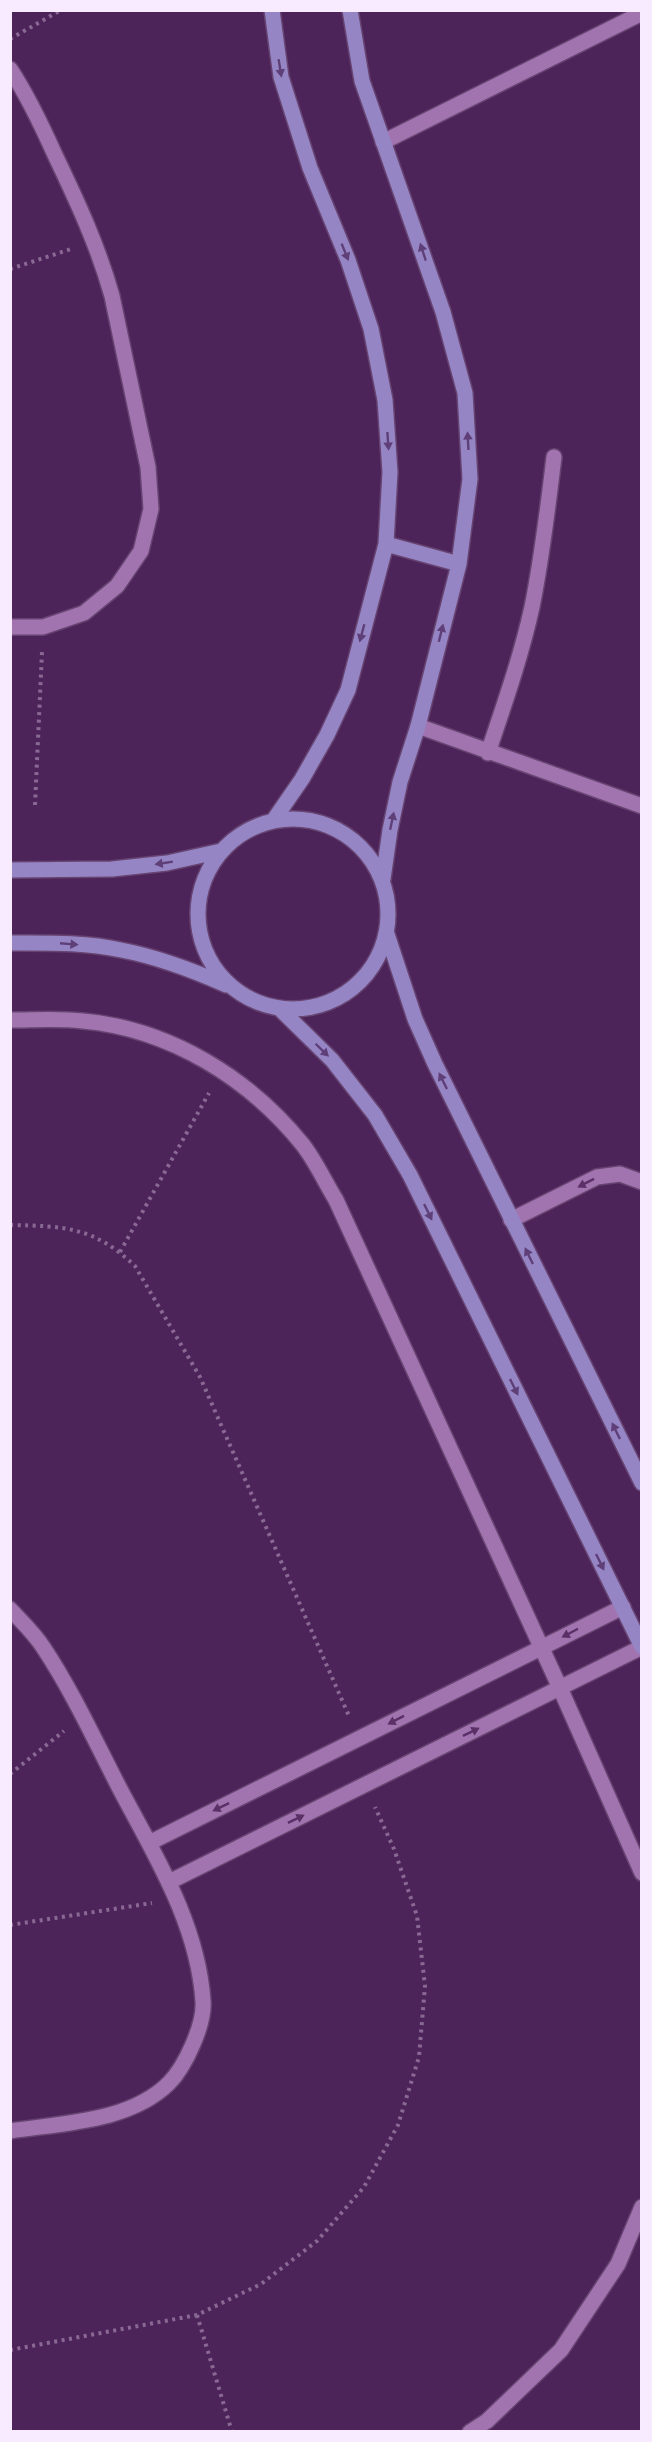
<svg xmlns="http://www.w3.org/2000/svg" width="652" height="2442" viewBox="0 0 652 2442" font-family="Inter,sans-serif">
  <rect width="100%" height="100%" fill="#4d245a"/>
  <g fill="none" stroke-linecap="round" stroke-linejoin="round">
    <defs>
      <path id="lane" d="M383,142L642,13
        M418,726L642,806
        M488,753C504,705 521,657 532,607C542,558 548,507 554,457
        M511,1220L597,1177L620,1174L642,1182"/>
      <path id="street" d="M10,69C28,96 42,126 55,155C77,201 98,246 112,296L148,467L151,509L141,551L117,586L84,613L43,627H10
        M10,1020C34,1020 59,1018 83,1021C170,1029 249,1078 303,1145C316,1162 325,1182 336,1200L560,1688L642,1873
        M10,1609C21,1621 34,1633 43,1647C73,1692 96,1743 121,1791C156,1857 198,1925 203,2001C205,2024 185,2067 169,2083C130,2122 62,2123 10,2131
        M149,1843L623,1607
        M169,1882L642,1647
        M470,2432L487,2421L561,2350L618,2264L642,2207"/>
      <path id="secondary" d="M272,10L281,77L310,168L348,260L371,329L385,400L390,472L386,544L348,690L327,735L302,779L273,821
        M350,10L362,81L443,312L465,393L470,479L459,564L418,726L400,782L390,830L383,879
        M386,544L459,564
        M198 914a95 95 0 1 1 190 0a95 95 0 1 1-190 0Z
        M10,870L112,869L167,863L221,851
        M387,934L415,1019L435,1064L642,1483
        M10,943C47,943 85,942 121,950C158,957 192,970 226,985
        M280,1009L332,1060L375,1115L410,1175L642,1647"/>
    </defs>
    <use href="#lane" stroke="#664370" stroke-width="18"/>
    <use href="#street" stroke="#664370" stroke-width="18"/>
    <use href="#secondary" stroke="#664370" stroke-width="18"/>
    <path stroke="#896994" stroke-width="4" stroke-dasharray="3 4.5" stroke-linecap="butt" d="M10,39L61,10
      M10,269L71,249
      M35,805L42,652
      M10,1225C65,1226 94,1227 135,1266L200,1377L349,1716
      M120,1252L209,1093
      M10,1774L64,1731
      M10,1925L152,1903
      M197,2315L232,2432
      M10,2350L197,2315L261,2284L317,2241L364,2187L398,2125L419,2057L425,1986L417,1916L394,1849L375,1807"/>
    <use href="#lane" stroke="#a174b0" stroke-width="15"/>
    <use href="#street" stroke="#a174b0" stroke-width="15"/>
    <use href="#secondary" stroke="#9585c5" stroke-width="15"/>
  </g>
  <defs><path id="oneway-solid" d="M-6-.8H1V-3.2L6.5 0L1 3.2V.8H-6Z" transform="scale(1.5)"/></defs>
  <g fill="#5f3f78">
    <use href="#oneway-solid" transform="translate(280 68) rotate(81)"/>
    <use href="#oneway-solid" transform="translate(345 252) rotate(68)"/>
    <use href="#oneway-solid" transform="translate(423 252) rotate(-108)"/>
    <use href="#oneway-solid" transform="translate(388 441) rotate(86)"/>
    <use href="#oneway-solid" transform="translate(468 441) rotate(-93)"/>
    <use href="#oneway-solid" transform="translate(362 633) rotate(105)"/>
    <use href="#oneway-solid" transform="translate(441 633) rotate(-76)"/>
    <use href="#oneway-solid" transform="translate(392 821) rotate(-78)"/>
    <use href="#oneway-solid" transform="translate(164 863) rotate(171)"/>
    <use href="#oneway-solid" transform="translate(69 944) rotate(5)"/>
    <use href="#oneway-solid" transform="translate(322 1050) rotate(44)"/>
    <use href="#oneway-solid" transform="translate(443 1081) rotate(-116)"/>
    <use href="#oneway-solid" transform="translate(428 1212) rotate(64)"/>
    <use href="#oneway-solid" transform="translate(529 1256) rotate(-116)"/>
    <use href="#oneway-solid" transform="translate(514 1387) rotate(64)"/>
    <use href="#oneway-solid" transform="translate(616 1431) rotate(-116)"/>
    <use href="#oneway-solid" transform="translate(600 1562) rotate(64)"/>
  </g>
  <g fill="#5a3067">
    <use href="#oneway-solid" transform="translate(586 1183) rotate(153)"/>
    <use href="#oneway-solid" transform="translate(570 1633) rotate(152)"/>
    <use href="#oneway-solid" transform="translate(396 1720) rotate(153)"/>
    <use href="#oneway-solid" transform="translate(471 1732) rotate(-26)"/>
    <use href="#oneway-solid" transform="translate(221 1807) rotate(154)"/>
    <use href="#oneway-solid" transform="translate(296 1819) rotate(-26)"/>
  </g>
  <rect width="652" height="2442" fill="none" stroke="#f9ebff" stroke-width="24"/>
</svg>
